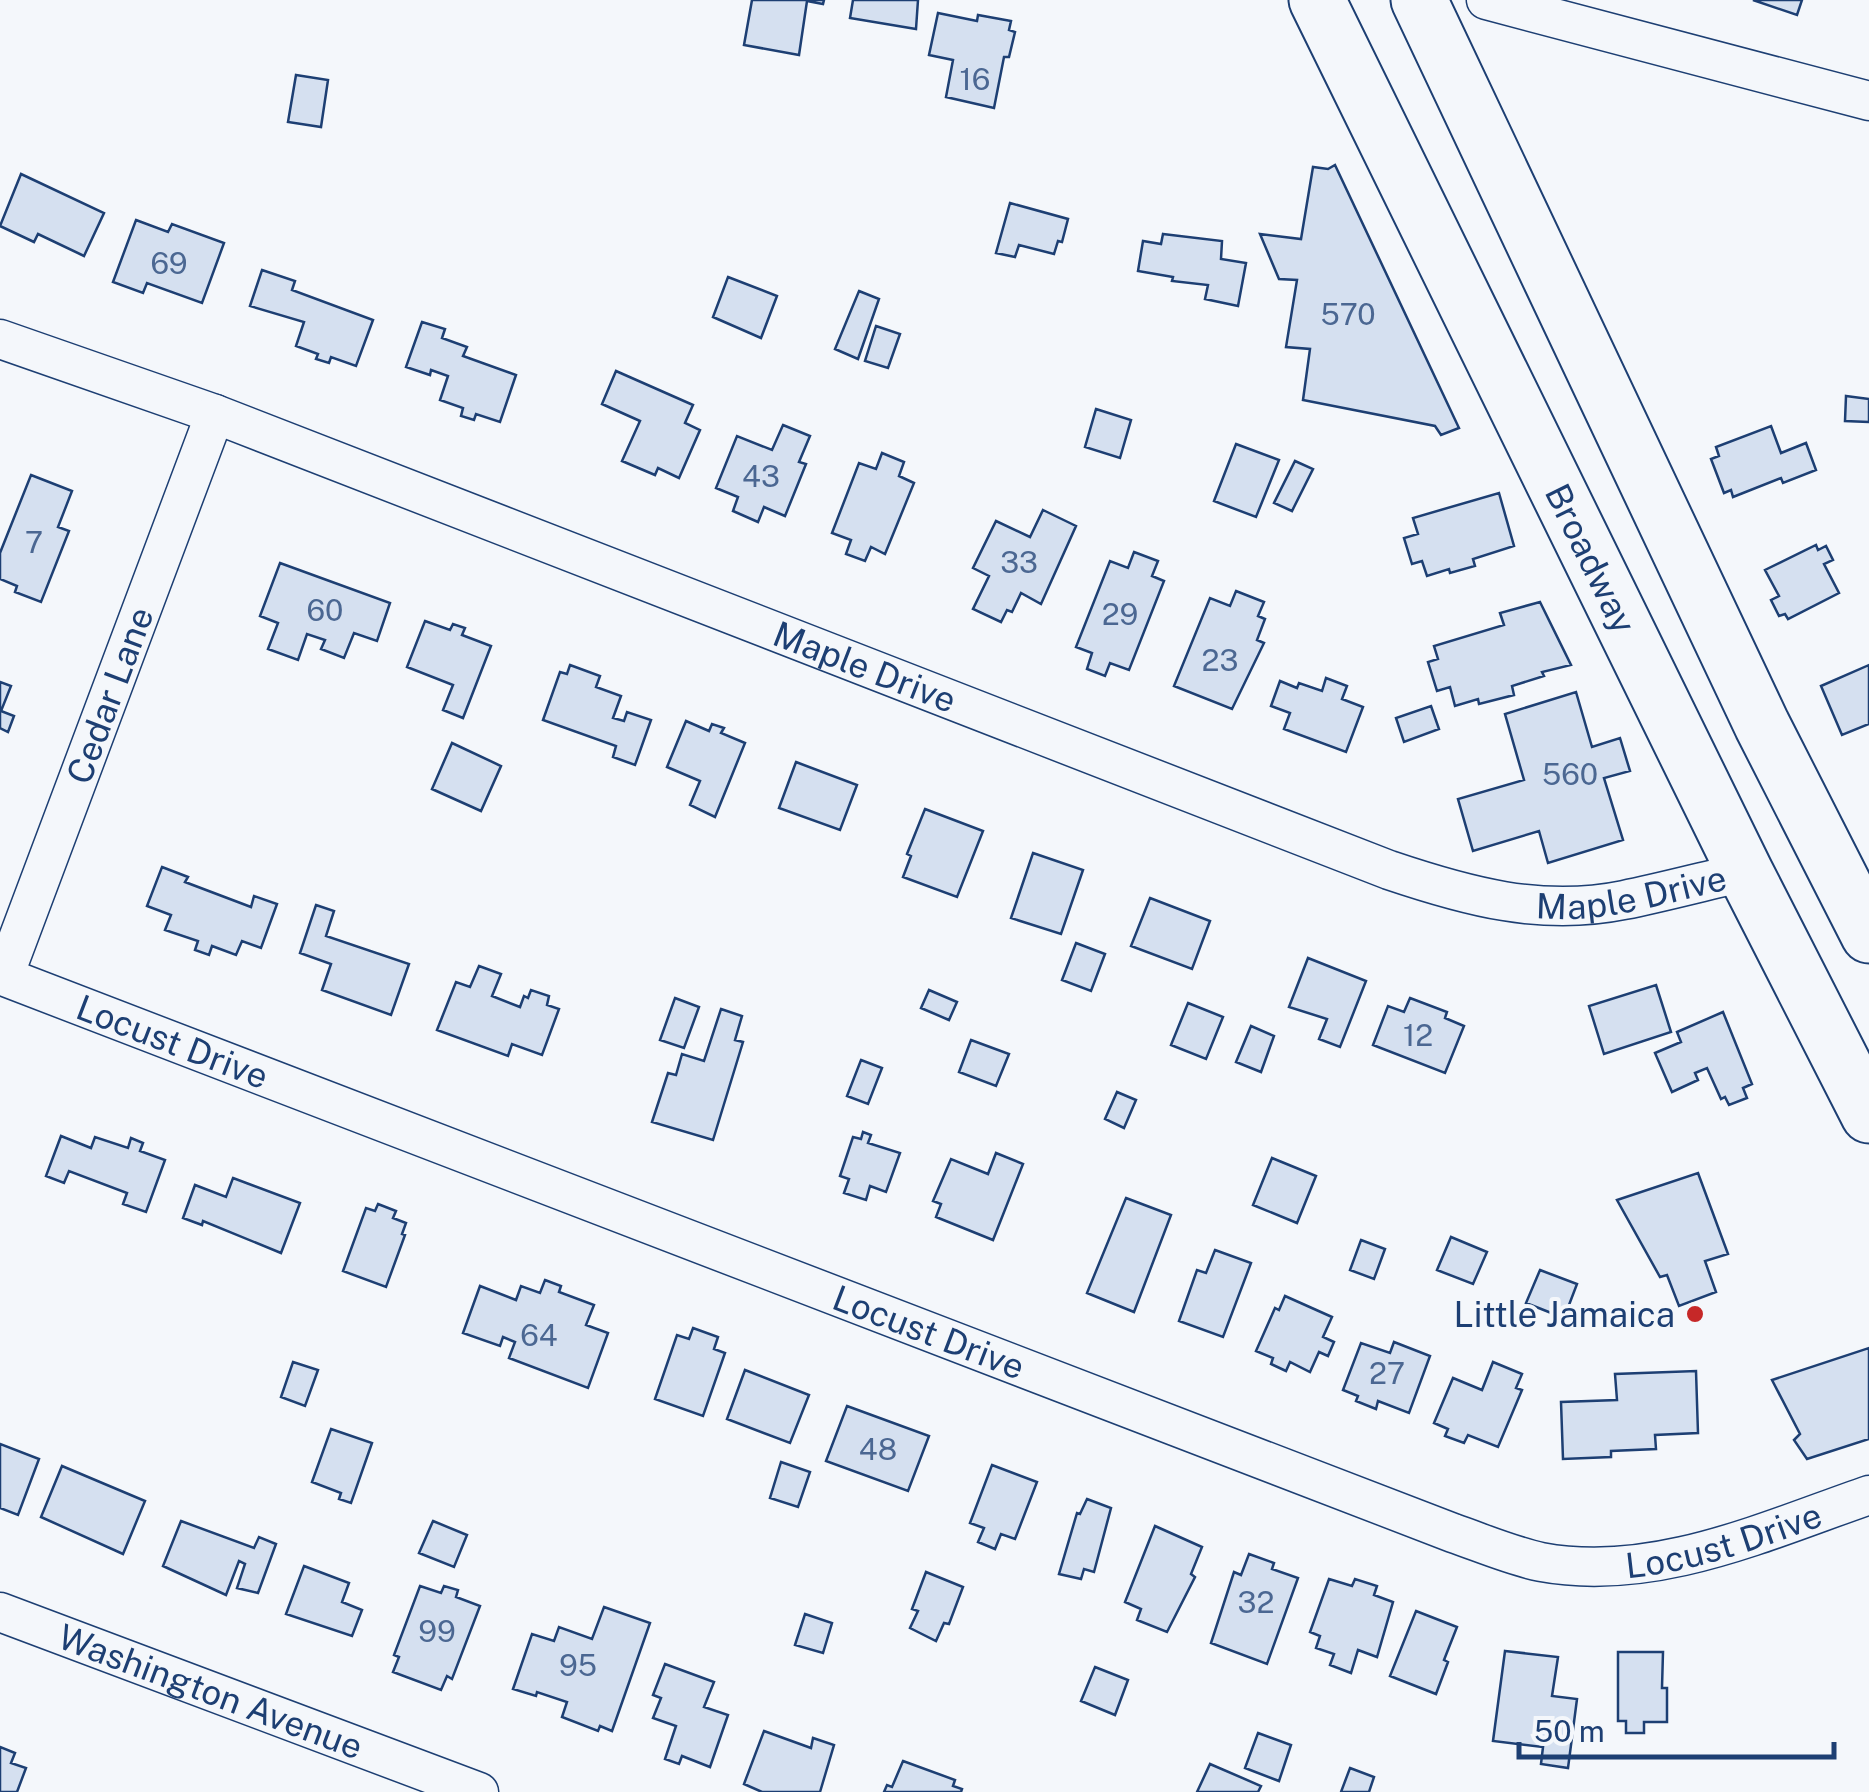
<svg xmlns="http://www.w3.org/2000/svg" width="1869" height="1792" viewBox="0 0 1869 1792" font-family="'Public Sans',sans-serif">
  <rect width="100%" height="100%" fill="#f4f7fb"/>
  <path fill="#d5e0f0" stroke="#1d3f73" stroke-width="2.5" d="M752,0H824L823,4L807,1L799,55L744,45Z
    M853,0H918L916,29L850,18Z
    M1753,0H1802L1797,15Z
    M938,13L977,21L978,15L1011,21L1009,30L1015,32L1009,57H1004L994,108L946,97L953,60L929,55Z
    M296,75L328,80L321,127L288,122Z
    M1335,165L1459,428L1441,435L1435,426L1303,400L1310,349L1286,347L1297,280L1279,279L1260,234L1301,239L1313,167L1328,169Z
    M21,174L104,213L84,256L38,234L34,242L0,226Z
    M1010,203L1068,219L1062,242L1058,241L1054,254L1019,245L1015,257L996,253Z
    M136,220L168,232L172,224L224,243L202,303L147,283L143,293L113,282Z
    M1163,234L1222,241L1221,259L1246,263L1238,306L1205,299L1208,285L1172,281L1173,277L1138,271L1143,241L1161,244Z
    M262,270L295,281L292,290L373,320L356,366L331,357L329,363L316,359L318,354L296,346L304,322L250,306Z
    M728,277L777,296L761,338L713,317Z
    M859,291L879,299L858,359L835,349Z
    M422,322L445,329L442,338L467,347L463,356L516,375L500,422L476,414L474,420L461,416L463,408L440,400L448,376L431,370L430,375L406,367Z
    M876,326L900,334L888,368L865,361Z
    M616,371L693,405L685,423L700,430L679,478L658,468L655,475L622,461L640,421L602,404Z
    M1846,396L1869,399V422L1845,421Z
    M1096,409L1131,420L1120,458L1085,447Z
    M783,425L810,436L799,462L806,464L785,516L764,507L758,522L733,511L738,497L716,488L737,436L772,450Z
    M1771,426L1781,453L1806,443L1816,470L1783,483L1781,478L1733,497L1731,490L1724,493L1711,459L1719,456L1716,447Z
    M1236,444L1279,460L1256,517L1214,501Z
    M882,453L904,462L899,476L914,483L885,554L871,547L865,561L846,554L851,540L832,533L859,463L876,469Z
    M1295,461L1313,469L1292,511L1274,503Z
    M31,475L72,491L58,527L69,531L41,602L15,592L17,586L0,579V553Z
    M1499,493L1514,546L1473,559L1475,566L1450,573L1449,569L1427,576L1422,561L1412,564L1404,538L1418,534L1413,518Z
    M1043,510L1076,526L1041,604L1021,593L1012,612L1007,610L1001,622L973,609L989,576L973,568L996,521L1030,537Z
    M1816,545L1818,550L1826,546L1833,560L1824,564L1839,593L1788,619L1785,614L1779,616L1771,600L1779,596L1765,570Z
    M1134,552L1158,561L1152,576L1164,581L1129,670L1110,663L1105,676L1087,669L1092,653L1076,647L1110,561L1128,568Z
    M280,563L390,603L377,641L354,633L344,658L321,649L325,640L307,634L298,660L268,649L278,623L260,616Z
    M1236,591L1264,602L1258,616L1265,619L1257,640L1264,643L1232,709L1174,686L1210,598L1230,606Z
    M1540,602L1571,665L1542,672L1544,676L1512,686L1514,695L1479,704L1478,699L1455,706L1450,687L1437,691L1428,662L1438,659L1434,646L1504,625L1500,613Z
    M425,621L450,630L453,624L465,628L462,635L491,646L463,718L443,710L453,685L407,667Z
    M570,665L600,676L596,687L621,696L613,718L624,721L627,712L651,720L635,765L613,757L616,746L543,720L560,672L567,674Z
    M1869,665V724L1842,735L1821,686Z
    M1326,678L1347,686L1342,699L1363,707L1346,752L1284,729L1290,713L1271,706L1280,681L1297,688L1299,683L1322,691Z
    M0,682L11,686L1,711L14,716L8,732L0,728Z
    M1576,692L1592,747L1620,738L1630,771L1604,778L1623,840L1548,863L1539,831L1473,851L1458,799L1524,780L1505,714Z
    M1431,706L1439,729L1404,742L1396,718Z
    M686,721L709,731L712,724L724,728L721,733L745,743L715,817L690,805L700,781L667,767Z
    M452,743L501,766L481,811L432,789Z
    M796,762L857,785L840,830L779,808Z
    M925,809L983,831L957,897L903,877L911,856L907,854Z
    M1033,853L1083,870L1061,934L1011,918Z
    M162,867L188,877L185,882L251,907L254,896L277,904L261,948L242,941L236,955L212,946L209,955L195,950L198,941L165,930L171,915L147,906Z
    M1150,898L1210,921L1192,969L1131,946Z
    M316,905L334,911L326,936L409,964L391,1015L322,990L331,964L300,953Z
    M1076,943L1105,954L1091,991L1062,980Z
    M1308,958L1366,981L1340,1047L1319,1039L1327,1019L1289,1007Z
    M479,966L501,974L492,996L520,1007L524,996L528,998L531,990L549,996L547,1005L559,1009L542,1055L512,1044L508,1056L437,1030L456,982L470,987Z
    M1656,985L1671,1032L1604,1054L1589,1006Z
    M929,990L957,1002L949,1020L921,1008Z
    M675,998L699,1007L684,1048L660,1040Z
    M1410,998L1447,1012L1445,1018L1464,1026L1445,1073L1373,1045L1388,1006L1404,1012Z
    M1188,1003L1223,1017L1206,1059L1171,1045Z
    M721,1009L742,1016L735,1040L743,1042L713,1140L652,1122L668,1073L676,1075L682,1054L704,1061Z
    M1723,1012L1752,1084L1743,1088L1747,1098L1729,1105L1725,1097L1721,1099L1707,1068L1695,1073L1698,1080L1672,1092L1655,1053L1681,1042L1677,1032Z
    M1251,1026L1274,1036L1261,1072L1236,1062Z
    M971,1040L1009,1054L996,1086L959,1072Z
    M861,1060L882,1068L868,1104L847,1096Z
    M1117,1092L1136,1100L1124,1128L1105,1119Z
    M863,1132L871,1135L868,1143L900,1153L886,1192L870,1186L866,1200L844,1193L849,1179L840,1176L853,1137L861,1139Z
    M61,1136L91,1148L95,1137L128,1148L131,1138L143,1143L140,1151L165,1160L146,1212L123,1204L127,1193L69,1171L64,1183L46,1176Z
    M996,1153L1023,1164L993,1240L936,1217L941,1204L933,1201L951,1159L988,1174Z
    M1272,1158L1316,1176L1297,1223L1253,1205Z
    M1698,1173L1728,1254L1705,1261L1716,1292L1679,1306L1667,1275L1660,1277L1617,1200Z
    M233,1178L300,1203L281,1253L203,1221L202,1225L183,1218L195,1185L226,1197Z
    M1126,1198L1171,1215L1134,1312L1087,1293Z
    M378,1204L396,1211L393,1218L406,1223L402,1234L405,1235L386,1287L343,1271L366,1208L375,1211Z
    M1451,1237L1487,1252L1473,1284L1437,1270Z
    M1361,1240L1385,1249L1374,1279L1350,1270Z
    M1215,1250L1251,1263L1223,1337L1179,1321L1197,1270L1206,1273Z
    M1540,1270L1577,1284L1564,1318L1526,1303Z
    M545,1280L561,1286L559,1292L594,1305L586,1325L608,1333L588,1388L509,1358L515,1342L503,1337L500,1346L463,1333L480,1286L516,1300L521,1286L540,1293Z
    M1285,1296L1332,1317L1323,1337L1334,1342L1328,1356L1319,1352L1310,1372L1290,1362L1286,1371L1271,1364L1273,1358L1256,1351L1275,1308L1279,1310Z
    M693,1328L718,1337L714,1349L725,1353L703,1416L655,1399L677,1335L689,1339Z
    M1394,1342L1430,1356L1409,1413L1378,1401L1376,1409L1356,1401L1358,1396L1343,1390L1361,1343L1390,1353Z
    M1869,1348V1439L1807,1459L1794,1440L1800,1434L1772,1380Z
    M293,1362L318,1370L305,1406L281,1397Z
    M1493,1362L1522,1374L1516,1388L1522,1390L1498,1447L1468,1435L1464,1443L1445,1436L1448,1429L1434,1423L1453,1378L1482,1390Z
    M745,1370L809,1395L790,1443L727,1419Z
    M1696,1371L1698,1433L1655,1435L1656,1449L1611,1451V1457L1563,1459L1561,1402L1617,1400L1615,1374Z
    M847,1406L929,1436L908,1491L826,1461Z
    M331,1429L372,1443L351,1503L339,1499L341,1493L312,1482Z
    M0,1444L39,1459L18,1515L0,1508Z
    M781,1462L810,1472L798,1507L770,1498Z
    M992,1465L1037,1482L1015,1539L1001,1534L995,1549L978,1542L984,1528L970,1523Z
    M62,1466L145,1501L123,1554L41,1517Z
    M1087,1499L1111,1508L1094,1572L1084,1569L1081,1579L1059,1574L1077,1513L1080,1514Z
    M181,1521L254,1548L259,1537L276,1544L258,1593L237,1588L245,1564L239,1561L226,1595L163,1566Z
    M433,1521L467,1535L454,1567L419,1553Z
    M1155,1526L1202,1547L1191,1574L1195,1577L1167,1632L1137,1620L1141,1609L1125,1602Z
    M1249,1554L1274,1563L1272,1569L1298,1578L1267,1664L1211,1643L1234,1572L1241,1575Z
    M304,1566L349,1583L342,1602L362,1610L352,1636L286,1614Z
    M926,1572L963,1587L949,1624L944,1623L936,1641L910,1628L918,1611L912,1609Z
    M1329,1579L1352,1586L1355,1579L1377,1586L1374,1595L1393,1602L1377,1657L1358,1650L1351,1673L1330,1665L1334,1654L1316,1648L1320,1636L1310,1632Z
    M420,1586L441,1593L444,1586L458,1590L456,1597L480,1606L452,1679L447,1676L441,1690L393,1672L399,1657L394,1655Z
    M604,1607L650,1623L612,1731L600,1726L598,1731L562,1717L567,1702L537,1692L536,1696L513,1689L532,1634L554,1641L559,1627L592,1639Z
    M1416,1611L1457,1627L1444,1660L1448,1662L1436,1694L1390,1676Z
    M805,1614L832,1623L823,1653L795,1645Z
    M1505,1651L1558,1657L1552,1696L1577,1699L1568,1768L1541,1764L1543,1747L1493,1741Z
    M1618,1652H1663L1662,1688H1667V1722H1644V1733H1626V1721H1618Z
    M665,1664L714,1682L704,1707L728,1715L710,1767L682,1756L679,1764L665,1759L676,1726L653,1718L661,1698L653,1695Z
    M1095,1667L1128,1680L1115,1715L1081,1701Z
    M764,1731L811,1748L813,1738L834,1745L820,1792H762L744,1784Z
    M1258,1733L1291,1745L1279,1781L1245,1768Z
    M0,1747L15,1753L11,1763L26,1768L17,1792H0Z
    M903,1761L955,1780L953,1786L962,1789L961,1792H884L887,1785L892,1787Z
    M1210,1764L1261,1786L1258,1792H1197Z
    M1350,1768L1374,1777L1369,1792H1341Z"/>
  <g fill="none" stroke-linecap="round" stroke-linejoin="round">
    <defs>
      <g id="minor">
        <path d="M1486,0L1869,101"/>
        <path id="s1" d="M0,339L215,414L1389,870C1466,896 1541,917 1624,900C1664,892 1704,881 1745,872"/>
        <path id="s2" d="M0,975L1453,1533C1482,1543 1512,1556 1541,1562C1653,1583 1765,1531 1869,1495"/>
        <path id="s3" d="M4,976L215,414"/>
        <path id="s4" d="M0,1612L479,1792"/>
      </g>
      <g id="primary">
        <path id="s5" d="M1317,0L1745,872L1869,1115"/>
        <path d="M1419,0L1762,725L1869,935"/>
      </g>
    </defs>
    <use href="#minor" stroke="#1d3f73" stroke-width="41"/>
    <use href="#primary" stroke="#1d3f73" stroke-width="59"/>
    <use href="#minor" stroke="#f4f7fb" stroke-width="38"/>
    <use href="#primary" stroke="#f4f7fb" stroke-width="55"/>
  </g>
  <circle fill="#c62828" stroke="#f4f7fb" stroke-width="4" cx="1695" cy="1314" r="10"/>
  <g text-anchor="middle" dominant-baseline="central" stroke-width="8" stroke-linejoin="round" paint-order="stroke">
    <g font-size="30" fill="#4b6792">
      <text x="975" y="79">16</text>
      <text x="169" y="263">69</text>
      <text x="1348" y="314">570</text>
      <text x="761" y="476">43</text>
      <text x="34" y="542">7</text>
      <text x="1019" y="562">33</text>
      <text x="325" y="610">60</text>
      <text x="1120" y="614">29</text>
      <text x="1220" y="660">23</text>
      <text x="1570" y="774">560</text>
      <text x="1418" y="1035">12</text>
      <text x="539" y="1335">64</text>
      <text x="1387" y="1373">27</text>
      <text x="878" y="1449">48</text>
      <text x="1256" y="1602">32</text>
      <text x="437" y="1631">99</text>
      <text x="578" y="1665">95</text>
    </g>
    <g font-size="35" fill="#1d3f73" stroke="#f4f7fb">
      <text stroke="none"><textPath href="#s5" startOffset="622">Broadway</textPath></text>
      <text stroke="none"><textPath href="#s1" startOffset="925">Maple Drive</textPath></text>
      <text stroke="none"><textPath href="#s3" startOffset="300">Cedar Lane</textPath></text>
      <text stroke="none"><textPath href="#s1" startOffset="1735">Maple Drive</textPath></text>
      <text stroke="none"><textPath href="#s2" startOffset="185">Locust Drive</textPath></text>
      <text stroke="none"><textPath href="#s2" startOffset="995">Locust Drive</textPath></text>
      <text stroke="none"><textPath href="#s2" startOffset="1835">Locust Drive</textPath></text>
      <text stroke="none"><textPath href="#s4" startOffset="225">Washington Avenue</textPath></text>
    </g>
    <g font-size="35" fill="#1d3f73" stroke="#f4f7fb" text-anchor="end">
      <text x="1675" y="1314">Little Jamaica</text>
    </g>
  </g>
  <path d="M1519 1742v15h315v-15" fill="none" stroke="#1d3f73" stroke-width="5"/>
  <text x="1534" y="1742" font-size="30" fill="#1d3f73" stroke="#f4f7fb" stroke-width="8" paint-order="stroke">50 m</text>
</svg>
